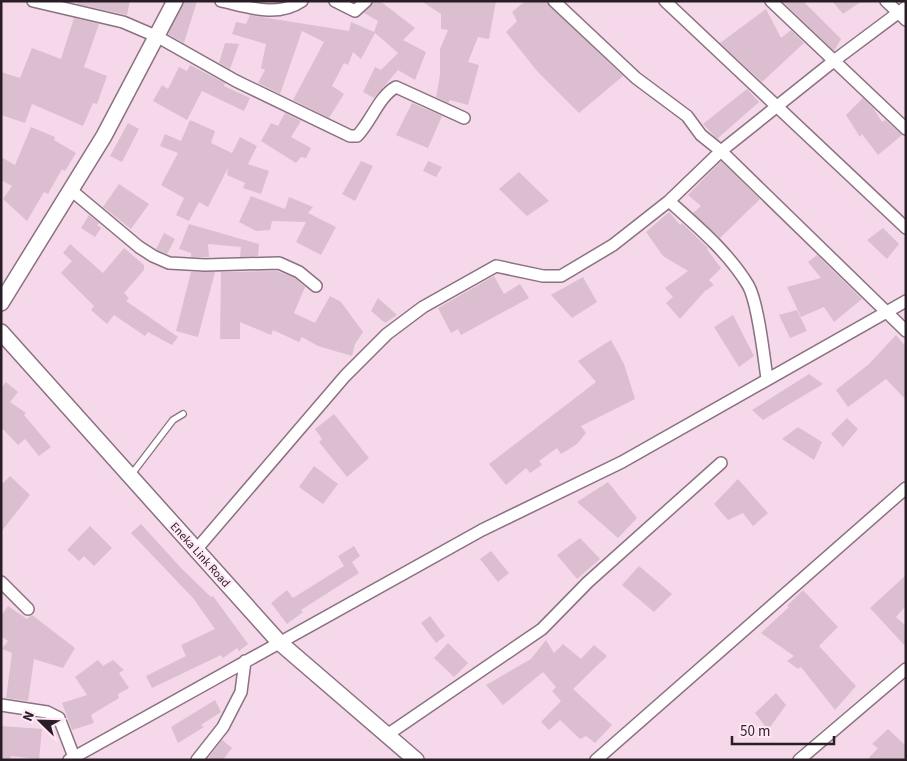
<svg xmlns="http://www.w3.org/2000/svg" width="907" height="761" viewBox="0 0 907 761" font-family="'Source Sans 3',sans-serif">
  <rect width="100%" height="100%" fill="#f5d8ea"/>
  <path fill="#dbbfd0" d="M77,1H130L127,15L77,4Z
    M184,1H197L184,43L168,34Z
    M373,1H380L415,28L403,40L426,52L415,80L398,70L374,98L363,92L375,67L381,70L398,53L375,33L361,59L353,52L348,65L344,63L332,86L344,94L329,118L293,100L324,42L302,31L280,94L258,83L265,70L261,68L266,44L232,34L236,22L246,24L250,15L349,31L351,22L374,32L378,21L364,13Z
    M421,1H496L489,39L478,37L468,62L479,65L468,105L450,100L448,103L436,97L440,75V49L448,30L441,29V14Z
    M525,1H545L623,76L579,113L537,71L506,32L517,21L512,12Z
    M782,1H803L841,39L834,51Z
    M832,1H862L843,14Z
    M766,9L781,38L791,30L804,43L762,82L720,43Z
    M74,18L99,24L84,67L107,76L97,104L93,103L83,126L32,104L25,123L1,115V72L20,78L32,48L61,59Z
    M225,43L239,44L230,69L219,63Z
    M190,65L225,83L224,86L250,98L244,111L202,91L187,120L153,101L162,85L168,89L179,67L187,71Z
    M747,89L759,102L717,139L703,124Z
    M863,98L873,108L882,122L885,120L902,135L878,155L862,134L860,137L846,115Z
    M412,103L442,116L428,148L396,135Z
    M285,113L301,121L291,137L311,148L306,158L301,157L296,163L261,141L271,123L278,126Z
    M190,120L215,131L211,143L232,153L240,137L257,146L248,164L269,171L261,194L243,188L245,183L227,175L228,168L208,207L199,202L189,221L176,215L184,198L161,185L178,153L160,146L165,134L181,141Z
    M128,123L139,129L122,162L110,156Z
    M31,127L55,137L54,140L76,153L65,171L62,169L48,194L44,192L27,221L3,199L12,186L1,180V157L15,165Z
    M361,161L373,166L355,201L342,194Z
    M428,161L442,167L436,177L423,171Z
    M721,161L760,199L720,238L693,213L701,206L688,195Z
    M519,172L549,201L527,216L499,189Z
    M119,184L149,204L131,229L103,207Z
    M251,196L285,209L289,197L313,207L308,213L336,227L321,255L296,242L306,222L272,221L270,230L256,231L239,222Z
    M669,212L680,225L682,223L708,248L707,249L721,268L709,280L714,285L705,291L680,319L666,303L673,297L665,288L688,271L663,256L646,232Z
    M89,215L99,223L97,225L101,228L95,237L81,228Z
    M189,224L259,244L258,256L240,257L241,247L208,244L209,257H191V253L179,249Z
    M883,228L899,244L887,259L867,240Z
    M164,233L175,239L167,254L156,249Z
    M70,244L103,273L124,248L144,265V270L124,293L129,298L126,301L178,337L172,345L148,332L145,336L114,315L107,324L91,310L94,306L61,273L72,261L63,253Z
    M817,255L862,299L834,322L824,307L801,317L787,287L821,278L808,262Z
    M277,271L295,278L305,287L294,313L315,323L330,296L341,302L363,332L355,344L352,356L318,346L302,337L299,342L273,330L271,335L240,322V339H220L221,272Z
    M191,272H215L198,337L176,331Z
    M494,276L504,294L520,284L529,298L461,335L458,329L451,333L438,308Z
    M583,277L597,302L572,318L551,295Z
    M378,298L397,315L385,323L371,311Z
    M797,310L807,331L790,338L779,315Z
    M733,315L754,356L739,367L714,327Z
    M896,335L906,347V400L886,379L848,407L836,390L869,364Z
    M611,340L624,364L635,399L581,426L586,433L577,444L561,454L557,448L539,461L542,465L530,473L526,468L506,485L489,464L596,382L578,361Z
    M809,374L823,384L763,420L752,410Z
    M6,382L18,392L10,402L26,413L24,415L51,447L39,456L25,439L18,445L1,427V388Z
    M334,414L369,458L347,477L319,442L322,439L315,429Z
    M847,418L858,429L843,447L831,434Z
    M798,427L822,442L814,460L782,439Z
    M314,466L338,484L323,504L299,487Z
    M10,476L30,495L1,532V485Z
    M738,479L768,513L753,526L743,513L728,520L714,504Z
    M608,482L637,518L618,538L577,502Z
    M141,524L182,569L211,597L213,596L248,644L239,651L237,648L223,658L221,655L152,688L146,676L186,656L181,645L215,629L193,598L131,533Z
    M90,526L112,548L94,566L84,556L79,561L67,550Z
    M580,538L600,559L577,579L557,555Z
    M354,546L360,556L352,562L359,573L301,610L303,612L287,624L271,603L287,590L293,598L344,566L338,556Z
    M491,551L509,573L498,582L480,559Z
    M639,566L672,594L654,612L622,585Z
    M906,575V606L896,617L906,626V647L870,608Z
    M803,590L838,627L819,646L856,686L835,710L801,667L798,669L787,661L794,656L761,633L789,607L787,606Z
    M8,606L27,619L32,615L75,648L63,668L34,659L28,701L6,698L12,653L2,649L8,641L1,636V616Z
    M430,616L445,636L436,643L421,623Z
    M546,640L554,653L563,644L581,659L594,645L607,656L573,689L612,725L595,743L586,736L580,739L560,720L549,730L541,722L561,701L552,691L556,687L543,672L503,705L486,685L531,659Z
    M448,643L468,663L454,677L434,658Z
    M98,660L103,666L113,660L124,670L119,673L129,688L118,694L119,698L91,715L94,723L72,730L62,703L87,695L75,677Z
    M776,693L786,705L768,730L755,713Z
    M215,700L221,712L201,725L204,727L178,743L171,727Z
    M1,726L42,729L39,759L11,756L10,760H1Z
    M888,729L906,746V760H867L878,748L872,744Z
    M222,740L232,748L223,760H207Z"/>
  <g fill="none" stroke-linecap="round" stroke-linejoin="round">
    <defs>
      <path id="lane" d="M131,475L173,420L183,414"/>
      <path id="street" d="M33,1L123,22L158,37L236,81L350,136H357C371,122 379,96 396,87L464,118
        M221,1C248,7 277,18 302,1
        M335,1L355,11L366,1
        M554,1L636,78L687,116L701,135L721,151L906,331
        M665,1L906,228
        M771,1L906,129
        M886,1L906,20
        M71,190L139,247L153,256L169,263L205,265L279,263L299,272L316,286
        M669,201C697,226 728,252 748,285C758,302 764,357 767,379
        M195,551L345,376L387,334L423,307L496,266L543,276H561L613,245L669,201L721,151L835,60L906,7
        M1,582L28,609
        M1,705L47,712L59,718L74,757
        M387,735L542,629L588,582L721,463
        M69,760L482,530L622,462L906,301
        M197,760L223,727L241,692L245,661
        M596,760L906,488
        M799,760L906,669"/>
      <path id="secondary" d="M1,303L104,136L175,1
        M1,332L279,642L416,760"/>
    </defs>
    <use href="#lane" stroke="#8b7181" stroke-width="8"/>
    <use href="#street" stroke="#8b7181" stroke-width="14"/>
    <use href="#secondary" stroke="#8b7181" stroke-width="18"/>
    <use href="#lane" stroke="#fff" stroke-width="5.5"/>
    <use href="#street" stroke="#fff" stroke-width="11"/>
    <use href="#secondary" stroke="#fff" stroke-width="15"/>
  </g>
  <g text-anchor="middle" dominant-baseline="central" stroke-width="4.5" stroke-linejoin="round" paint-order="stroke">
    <g font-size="12" fill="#291e25" stroke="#ffe7f6">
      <text transform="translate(200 555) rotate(48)">Eneka Link Road</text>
    </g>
  </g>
  <rect width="907" height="761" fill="none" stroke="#291e25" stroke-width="5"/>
  <g transform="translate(40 721) rotate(293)" stroke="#ffe7f6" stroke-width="4" paint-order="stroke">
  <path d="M0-4L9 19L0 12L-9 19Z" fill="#291e25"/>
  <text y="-8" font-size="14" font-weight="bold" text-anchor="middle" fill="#291e25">N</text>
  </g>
  <path d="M732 736v8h102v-8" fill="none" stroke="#291e25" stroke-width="2.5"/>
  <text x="740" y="736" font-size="15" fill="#291e25" stroke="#ffe7f6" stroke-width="4" paint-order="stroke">50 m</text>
</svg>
